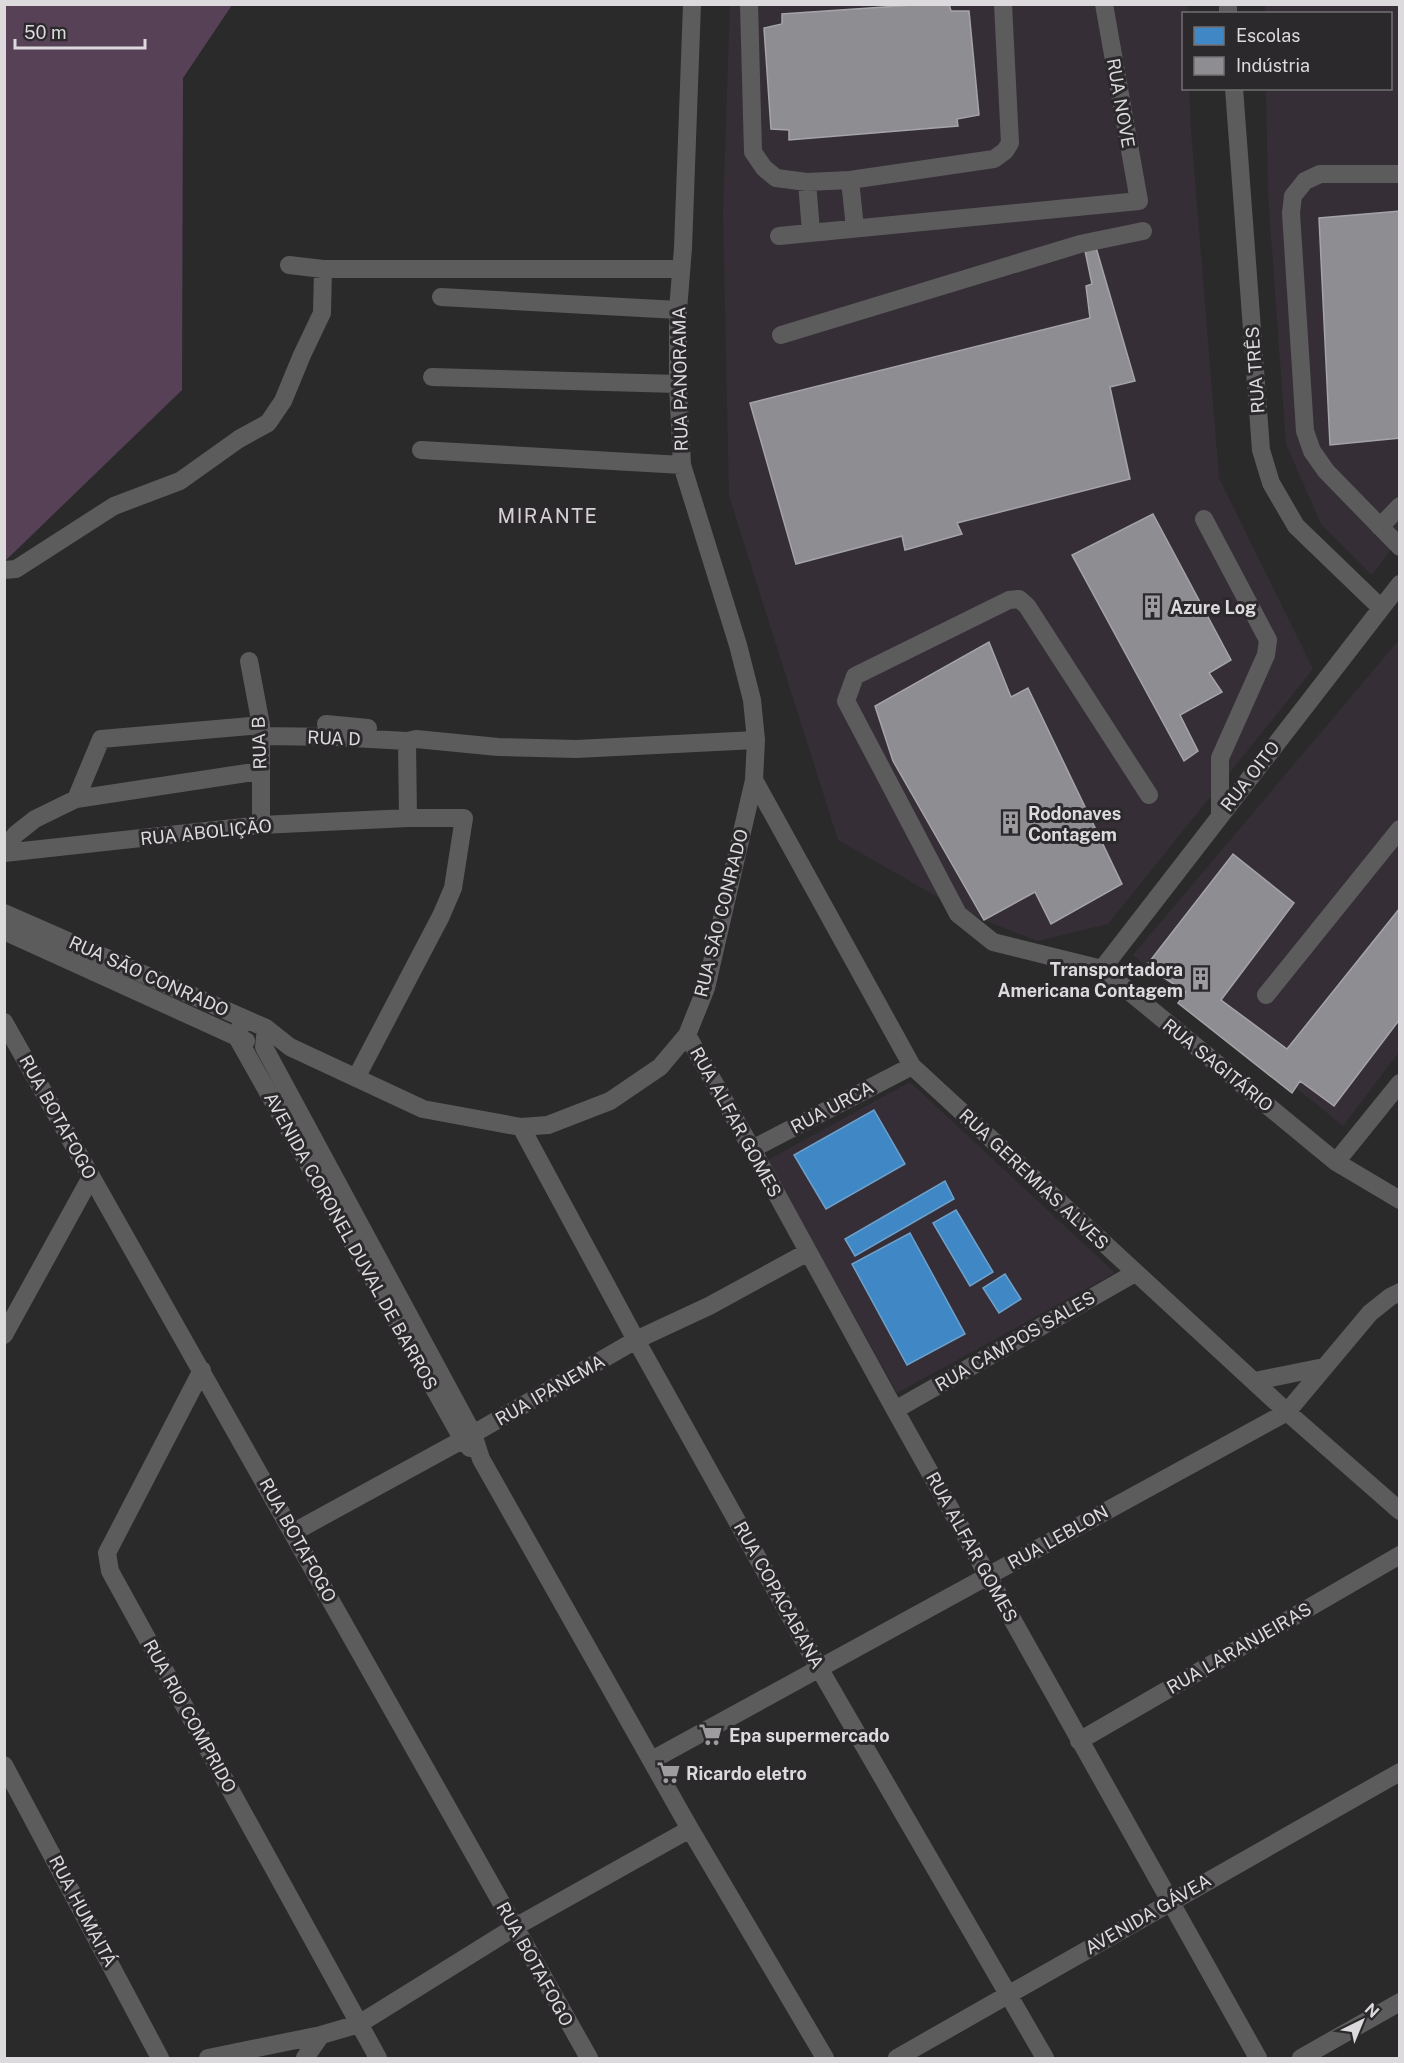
<svg xmlns="http://www.w3.org/2000/svg" width="1404" height="2063" viewBox="0 0 1404 2063" font-family="'Public Sans',sans-serif">
  <rect width="100%" height="100%" fill="#2b2a2b"/>
  <path fill="#362e36" d="M730,5H1187L1188,13L1184,14V88L1189,89L1191,131L1219,478L1313,669L1108,924L1037,941L962,911L838,840L729,496L723,213Z
    M1265,5H1399V539L1372,575L1321,524L1286,444L1268,193L1266,89L1390,88V14L1265,13Z
    M1399,640V1052L1343,1126L1133,955Z
    M910,1082L1115,1273L897,1393L768,1160Z"/>
  <path fill="#574157" d="M5,5H232L183,78L182,390L5,561Z"/>
  <path fill="#3f88c5" stroke="#6ea1cc" stroke-width="1.5" d="M874,1110L905,1164L826,1209L794,1155Z
    M945,1181L954,1199L855,1256L845,1239Z
    M956,1210L993,1272L970,1286L933,1223Z
    M910,1233L965,1334L907,1365L852,1264Z
    M1005,1274L1021,1299L999,1313L983,1288Z"/>
  <path fill="#8d8d92" stroke="#a5a4a8" stroke-width="1.5" d="M928,4H949L951,11H969L979,115L957,119L958,126L789,140V130L771,129L764,28L782,24V14Z
    M1400,211V438L1330,445L1319,218Z
    M1095,244L1135,381L1110,387L1130,479L957,523L962,534L905,550L902,536L796,564L750,403L1090,318L1086,286L1092,284L1084,246Z
    M1153,514L1231,660L1209,673L1222,692L1180,715L1198,751L1184,761L1072,555Z
    M989,642L1011,697L1028,688L1122,884L1051,924L1035,892L984,920L893,761L875,706Z
    M1233,854L1294,903L1221,1000L1287,1049L1400,908V1019L1334,1106L1300,1081L1292,1093L1178,1003L1186,992L1146,966Z"/>
  <g fill="none" stroke-linecap="round" stroke-linejoin="round">
    <path stroke="#5d5c5d" stroke-width="18" d="M749,4L753,152L764,168L776,178L807,182L850,180L994,159L1005,151L1010,143L1003,4
      M1228,4V14
      M1234,88L1261,450L1271,483L1296,526L1381,608
      M1400,174H1320L1305,181L1293,196L1291,213L1305,431L1312,451L1326,471L1400,547
      M850,180L855,228
      M807,182L811,232
      M779,236L1139,201L1104,4
      M289,265L323,269H681
      M441,297L678,310
      M781,335L1080,244L1143,231
      M432,377L678,384
      M421,450L682,465
      M1204,519L1268,640L1266,655L1220,758V814
      M1380,527L1400,506
      M4,570L16,569L114,506L180,481L239,439L268,423L283,401L302,355L322,313L323,269
      M249,661L261,725V825
      M326,724L368,728
      M261,736L334,737L407,741
      M754,780L912,1066L1287,1412L1400,1511
      M1149,795L1027,606L1019,599L1009,600L855,676L846,701L958,914L993,942L1102,969L1336,1162L1400,1200
      M76,799L101,739L261,725
      M408,818L407,741L416,739L498,747L576,749L756,740
      M4,849L16,834L35,819L76,799L260,771
      M4,853L261,825L408,818H464L453,888L441,916L356,1078
      M4,913L266,1028L290,1047L423,1109L521,1127L548,1125L610,1101L660,1067L687,1035L706,988L754,780L756,740L752,700L738,645L682,465L678,384V310L683,248L692,4
      M4,931L246,1041
      M1102,969L1400,584
      M1266,995L1400,829
      M243,1018L237,1037L463,1440L470,1448
      M4,1022L589,2058
      M266,1028L264,1047L473,1434L481,1459L690,1829L825,2058
      M687,1035L752,1149L895,1410L1258,2058
      M521,1127L636,1340L819,1668L1045,2058
      M752,1149L912,1066
      M1336,1162L1400,1083
      M4,1335L91,1177
      M202,1370L107,1553L110,1571L378,2058
      M1255,1381L1324,1367
      M895,1410L1135,1273
      M294,1532L473,1434L636,1340L709,1306L808,1252
      M1079,1741L1400,1555
      M652,1760L1287,1412L1370,1313L1390,1297L1400,1292
      M4,1765L160,2058
      M208,2058L321,2035L359,2024L515,1927L690,1829
      M305,2058L321,2035
      M897,2058L1400,1772
      M1301,2058L1400,2002"/>
  </g>
  <defs>
    <symbol id="building-bare" viewBox="-9 -9 18 18"><path d="M-4-6H4V6H1V3H-1V6H-4ZM-2.5-4.3h1.7v1.8h-1.7ZM.8-4.3h1.7v1.8H.8ZM-2.5-1h1.7V.8h-1.7ZM.8-1h1.7V.8H.8Z" fill="#9e9c9e" stroke="#2c292c" stroke-width="2.5" paint-order="stroke"/></symbol>
    <symbol id="supermarket-bare" viewBox="-9 -9 18 18"><path d="M-6-5.5h2.5l.6 2H6L4.5 2H-2.5L-4.4-4H-6ZM-1.5 3.2a1.3 1.3 0 1 0 .1 0ZM3 3.2a1.3 1.3 0 1 0 .1 0Z" fill="#9e9c9e" stroke="#2c292c" stroke-width="2.5" paint-order="stroke"/></symbol>
  </defs>
  <g fill-rule="evenodd">
    <use href="#building-bare" x="1136" y="590" width="33" height="33"/>
    <use href="#building-bare" x="994" y="806" width="33" height="33"/>
    <use href="#building-bare" x="1184" y="962" width="33" height="33"/>
    <use href="#supermarket-bare" x="694" y="1718" width="33" height="33"/>
    <use href="#supermarket-bare" x="652" y="1756" width="33" height="33"/>
  </g>
  <g text-anchor="middle" dominant-baseline="central" stroke-width="6" stroke-linejoin="round" paint-order="stroke">
    <g font-size="18" fill="#dcdadc" stroke="#2c292c">
      <text transform="translate(1121 103) rotate(80)">RUA NOVE</text>
      <text transform="translate(1255 370) rotate(-94)">RUA TRÊS</text>
      <text transform="translate(680 379) rotate(-91)">RUA PANORAMA</text>
      <text transform="translate(334 738) rotate(2)">RUA D</text>
      <text transform="translate(259 743) rotate(-92)">RUA B</text>
      <text transform="translate(1250 776) rotate(-52)">RUA OITO</text>
      <text transform="translate(206 832) rotate(-6)">RUA ABOLIÇÃO</text>
      <text transform="translate(721 913) rotate(-76)">RUA SÃO CONRADO</text>
      <text transform="translate(149 976) rotate(24)">RUA SÃO CONRADO</text>
      <text transform="translate(1218 1065) rotate(39)">RUA SAGITÁRIO</text>
      <text transform="translate(832 1107) rotate(-28)">RUA URCA</text>
      <text transform="translate(58 1117) rotate(61)">RUA BOTAFOGO</text>
      <text transform="translate(736 1122) rotate(61)">RUA ALFAR GOMES</text>
      <text transform="translate(1034 1179) rotate(43)">RUA GEREMIAS ALVES</text>
      <text transform="translate(351 1241) rotate(61)">AVENIDA CORONEL DUVAL DE BARROS</text>
      <text transform="translate(1015 1341) rotate(-30)">RUA CAMPOS SALES</text>
      <text transform="translate(550 1390) rotate(-30)">RUA IPANEMA</text>
      <text transform="translate(1058 1537) rotate(-29)">RUA LEBLON</text>
      <text transform="translate(298 1540) rotate(61)">RUA BOTAFOGO</text>
      <text transform="translate(972 1547) rotate(61)">RUA ALFAR GOMES</text>
      <text transform="translate(779 1595) rotate(61)">RUA COPACABANA</text>
      <text transform="translate(1239 1648) rotate(-30)">RUA LARANJEIRAS</text>
      <text transform="translate(190 1716) rotate(61)">RUA RIO COMPRIDO</text>
      <text transform="translate(83 1911) rotate(62)">RUA HUMAITÁ</text>
      <text transform="translate(1148 1914) rotate(-30)">AVENIDA GÁVEA</text>
      <text transform="translate(535 1964) rotate(61)">RUA BOTAFOGO</text>
    </g>
    <g font-size="18" font-weight="bold" fill="#dcdadc" stroke="#2c292c" text-anchor="start">
      <text x="1170" y="607">Azure Log</text>
      <text x="1028" y="813">Rodonaves<tspan x="1028" dy="21">Contagem</tspan></text>
      <text x="1183" y="969" text-anchor="end">Transportadora<tspan x="1183" dy="21">Americana Contagem</tspan></text>
      <text x="729" y="1735">Epa supermercado</text>
      <text x="686" y="1773">Ricardo eletro</text>
    </g>
    <g font-size="20" letter-spacing="1.5" fill="#d7d2d7" stroke="#2c292c">
      <text x="548" y="516">MIRANTE</text>
    </g>
  </g>
  <rect width="1404" height="2063" fill="none" stroke="#dcdadc" stroke-width="12"/>
  <rect x="1182" y="12" width="210" height="78" fill="#2c292c" stroke="#727072" stroke-width="1.5"/>
  <rect x="1194" y="27" width="30" height="18" fill="#3f88c5" stroke="#727072" stroke-width="1.5"/>
  <text x="1236" y="42" font-size="18" fill="#dcdadc">Escolas</text>
  <rect x="1194" y="57" width="30" height="18" fill="#8d8d92" stroke="#727072" stroke-width="1.5"/>
  <text x="1236" y="72" font-size="18" fill="#dcdadc">Indústria</text>
  <g transform="translate(1362 2021) rotate(43)" stroke="#2c292c" stroke-width="4.5" paint-order="stroke">
  <path d="M0-4.5L10 22L0 15L-10 22Z" fill="#dcdadc"/>
  <text y="-9" font-size="16" font-weight="bold" text-anchor="middle" fill="#dcdadc">N</text>
  </g>
  <path d="M15 39v9h130v-9" fill="none" stroke="#dcdadc" stroke-width="3"/>
  <text x="24" y="39" font-size="18" fill="#dcdadc" stroke="#2c292c" stroke-width="4.5" paint-order="stroke">50 m</text>
</svg>
